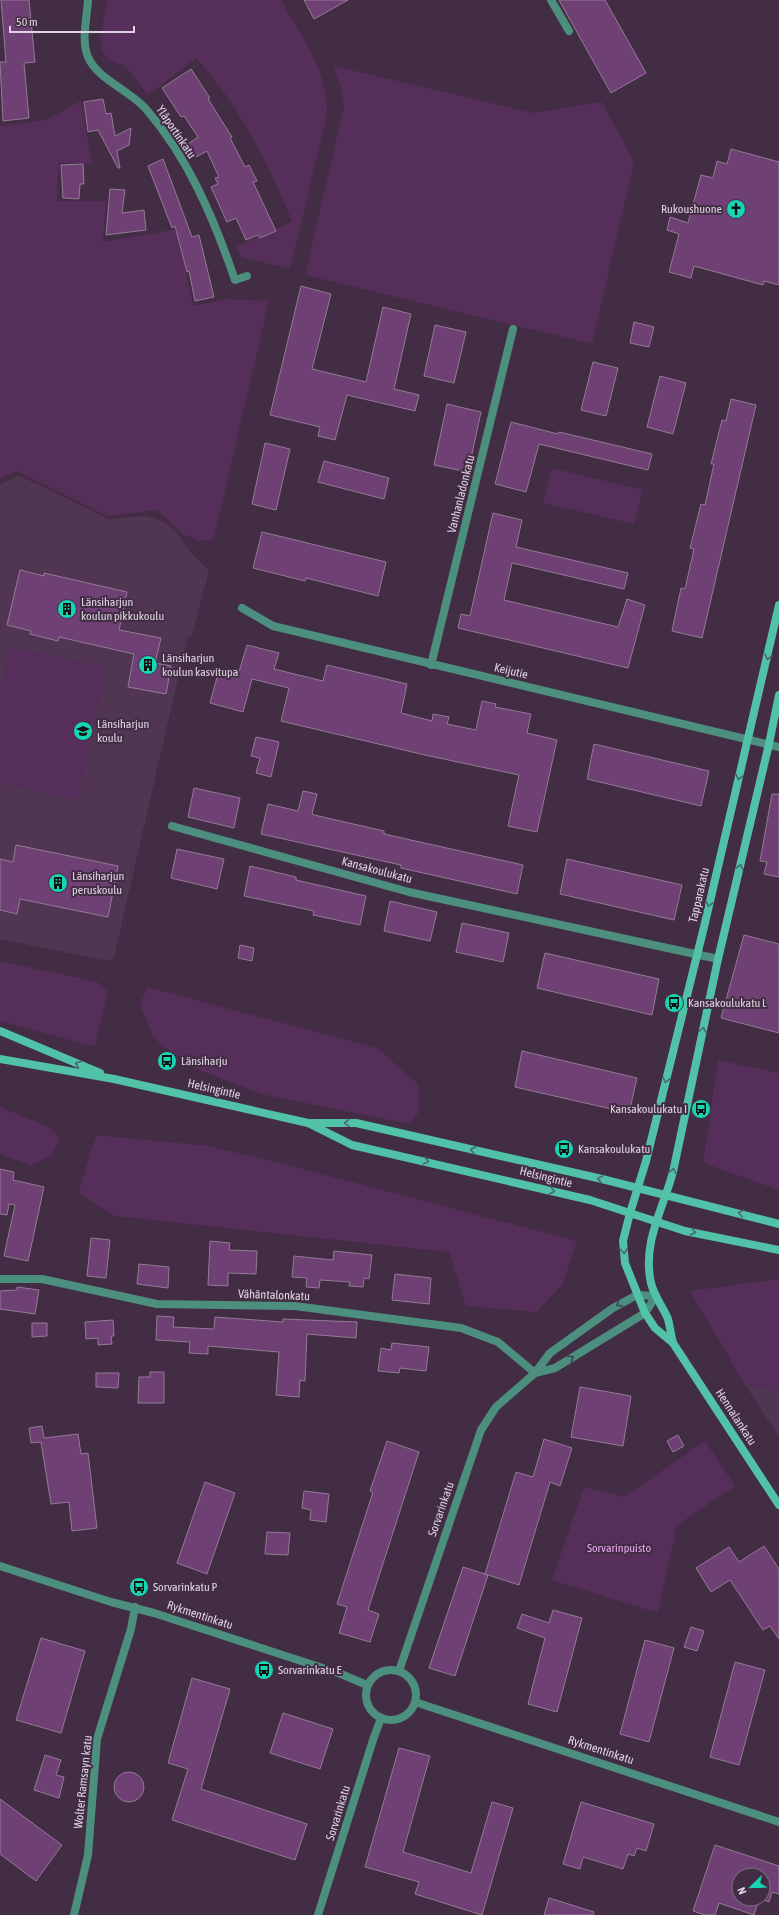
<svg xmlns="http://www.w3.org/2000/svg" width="779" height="1915" viewBox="0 0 779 1915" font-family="'Asap Condensed',sans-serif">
  <rect width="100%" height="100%" fill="#422d44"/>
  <path fill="#503652" d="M18,475L109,519L146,516L164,522L176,532L190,552L209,571L192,635L187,639L114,957L108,961L0,939V485Z
    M744,1383L779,1391V1437Z"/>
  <path fill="#562e5a" d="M107,0H281C302,38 335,80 325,125L290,269L241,257L236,247L292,221C268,164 239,104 196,58L148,95L125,66L110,61L102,51L100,39Z
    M334,66L533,113L602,102L634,162L592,344L305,275L344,106L342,90Z
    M81,101L92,164L59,163L57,201H106L103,242L177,229L193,306L227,299L269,301L214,539L199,541L183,534L157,510L107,516L17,471L0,479V126L46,120Z
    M552,468L643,490L634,524L543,503Z
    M9,647L106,667L78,800L0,783V692Z
    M0,961L97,982L108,991L95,1047L0,1021Z
    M147,987L377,1048L418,1084L419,1112L409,1124L261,1094L199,1070L164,1047L153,1036L140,1005Z
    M718,1060L779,1073V1190L703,1163Z
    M0,1107L49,1127L60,1138L51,1156L31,1165L0,1154Z
    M96,1135L209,1146L284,1164L577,1241L562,1285L536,1312L466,1306L449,1252L115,1216L78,1193Z
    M779,1279V1391L744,1383L690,1291Z
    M705,1441L735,1486L677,1525L658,1613L552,1580L584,1487L624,1497Z"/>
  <path fill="#6f4074" stroke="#937b95" d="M1,0H29L35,62L24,63L29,118L3,121L0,62H6Z
    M304,0H348L314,19Z
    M559,0H605L646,73L611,93Z
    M191,69L210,98L208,99L232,137L230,138L245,167L249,165L257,181L253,182L276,231L260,238L258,235L246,240L236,218L227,222L211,187L218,184L215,178L219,177L207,151L196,157L188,144L198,137L184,116L181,117L162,88Z
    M103,99L106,114L111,113L115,136L131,128L129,145L117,151L120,168H118L98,130L88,132L84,102Z
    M731,149L779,162V285L764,281L763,285L694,266L691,278L669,272L679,234L667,230L670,217L688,223L701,175L713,178L717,161L727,164Z
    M163,159L192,237L199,235L214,297L195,301L189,271L187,272L175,226L172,228L148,166Z
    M83,164L84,184H80L79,199L63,198L61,165Z
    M110,189L125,190L122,213L144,210L146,230L106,235Z
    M301,286L331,294L312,369L366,382L383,307L411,314L394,389L419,395L415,411L347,395L335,440L318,436L320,427L270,415Z
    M634,322L654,327L649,347L630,343Z
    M435,325L466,332L454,383L424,376Z
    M593,362L618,368L606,416L581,410Z
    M660,376L686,383L673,434L647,427Z
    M731,399L756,405L702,638L672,631L681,588L685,589L694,549L690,548L701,504L705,505L714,464H711L722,420L726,421Z
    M447,404L481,412L468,472L434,465Z
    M511,422L558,434L559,432L652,454L648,470L539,444L526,492L495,484Z
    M265,443L290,449L276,510L252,504Z
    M324,461L389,478L384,499L318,482Z
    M493,513L522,520L516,547L628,573L624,589L512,563L504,600L618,627L627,599L645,605L628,668L458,628L461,614L470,616Z
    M262,532L386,562L378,596L306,578L305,581L253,568Z
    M20,570L44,576V573L127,592L119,630L161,638L155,663L171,666L166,694L128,687L134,654L59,637L58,641L30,634L31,631L7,625Z
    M247,645L279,653L274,669L323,681L327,665L407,684L401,713L432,721L433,714L449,717L447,724L476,730L482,701L496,704L495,707L531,714L527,733L557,740L537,832L508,826L519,775L425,755L281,721L289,688L252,679L243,712L210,703L219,670L238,675Z
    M256,737L279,742L271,777L256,773L260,758L251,756Z
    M594,744L709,771L701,806L587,779Z
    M194,788L240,798L234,828L188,817Z
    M303,791L317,794L312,814L314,815L384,831V834L523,865L517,894L401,868V865L261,834L268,804L298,811Z
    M772,794H779V877L764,874L767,862L760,861Z
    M16,845L118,866L108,917L20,899L17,914L0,910V859L13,862Z
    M177,849L224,859L217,889L171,878Z
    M567,859L682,885L674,920L560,894Z
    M250,866L296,877V880L366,896L360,925L313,915L314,911L244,896Z
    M390,901L437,912L430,941L384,931Z
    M462,923L509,933L503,962L456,952Z
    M744,935L779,944V1033L721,1018Z
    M240,945L254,948L252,961L238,958Z
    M545,953L659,979L652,1015L537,988Z
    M522,1051L637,1078L629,1113L515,1087Z
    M0,1169L14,1172L13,1180L44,1187L28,1261L4,1256L15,1205L9,1204L7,1215L0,1214Z
    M91,1238L110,1240L106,1278L87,1276Z
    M210,1241L230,1243L229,1250L257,1251L256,1274L228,1273V1286L208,1285Z
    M334,1251L372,1255L369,1279L364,1278L363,1287L349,1286L350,1282L320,1280L319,1288L306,1287L307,1278L292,1277L294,1256L333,1260Z
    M139,1264L169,1267L168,1288L137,1284Z
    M395,1274L431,1278L429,1304L392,1300Z
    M17,1287L39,1290L35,1314L0,1309V1291L17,1290Z
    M157,1316L174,1317L173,1327L214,1329L215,1317L283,1322V1319L357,1322L356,1338L307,1334L305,1381L300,1380L299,1397L276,1395L279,1352L208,1346V1354L189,1353L190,1342L156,1340Z
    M113,1320L114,1336H111L112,1344L98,1345V1338L86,1339L85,1322Z
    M32,1323H47V1336L32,1337Z
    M392,1343L429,1347L426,1371L400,1368L399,1373L378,1371L381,1348L391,1350Z
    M150,1372H164V1403H138L139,1377H150Z
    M96,1373H119L118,1388L96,1387Z
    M580,1387L631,1396L623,1446L571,1437Z
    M42,1426L44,1438L78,1434L81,1454L88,1453L97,1528L72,1531L69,1502L51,1504L41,1442L31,1443L29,1428Z
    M678,1435L684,1446L673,1452L667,1441Z
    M544,1439L572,1448L560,1486L550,1482L519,1585L485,1574L516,1472L533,1477Z
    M387,1441L419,1452L368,1610L379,1614L370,1642L339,1633L347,1607L337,1604L373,1492L370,1491Z
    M205,1482L235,1493L207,1574L177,1563Z
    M304,1491L329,1494L326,1522L310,1520L311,1510L302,1508Z
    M267,1532L290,1533L288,1555L265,1554Z
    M764,1546L779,1569V1639L770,1626L763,1630L730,1580L711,1592L696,1568L729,1547L739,1562Z
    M463,1567L488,1575L455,1676L429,1668Z
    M553,1610L582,1618L557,1712L528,1704L545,1638L517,1628L522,1614L549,1623Z
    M691,1627L704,1631L697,1651L684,1647Z
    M41,1638L85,1651L61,1733L16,1720Z
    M645,1640L674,1648L649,1742L620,1734Z
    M735,1662L765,1670L739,1765L710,1757Z
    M192,1678L230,1689L201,1789L307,1824L295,1860L172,1820L188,1769L168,1763Z
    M283,1713L333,1729L320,1769L270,1753Z
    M399,1748L430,1756L403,1852L471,1873L492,1802L513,1808L482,1915L415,1894L419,1882L365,1867Z
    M45,1755L61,1760L56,1775L64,1777L59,1798L34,1790Z
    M114 1787a15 15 0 1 1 30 0a15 15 0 1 1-30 0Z
    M0,1799L62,1845L36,1881L0,1854Z
    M581,1802L654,1824L646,1851L637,1848L634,1856L628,1854L623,1869L583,1857L580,1869L563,1864Z
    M715,1845L779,1866V1894L772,1892L769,1902L761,1899H763V1875H739V1899H759L754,1915L719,1903L715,1915H705L693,1911Z
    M549,1898L594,1912L593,1915H544Z"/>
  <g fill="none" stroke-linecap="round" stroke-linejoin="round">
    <path stroke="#4d8f7e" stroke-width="8" d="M88,0C87,17 81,41 88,57C97,79 131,91 146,109C189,159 214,219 235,280L247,276
      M551,0L569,31
      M242,608L273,626L779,747
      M431,665L513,329
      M172,826L409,892L718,959
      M0,1279H42L157,1304L295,1306L461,1328L498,1342L535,1373
      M0,1566L111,1602L154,1613L341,1674L367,1685
      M366 1695a25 25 0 1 1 50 0a25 25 0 1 1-50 0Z
      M399,1671L481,1430L496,1407L535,1373L550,1353L613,1308L637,1295L656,1296L645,1313L555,1368L535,1373
      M415,1702L779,1822
      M74,1915L88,1855L97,1739L131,1629L135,1607
      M318,1915L373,1740L381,1718"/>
    <path stroke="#51c1a7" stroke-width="8" d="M779,605L704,927L646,1161L630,1213L623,1241L625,1263L645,1313L655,1328L673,1343L779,1505
      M0,1031L100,1073
      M0,1059L114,1079L308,1123L352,1145L590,1200L685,1231L779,1250
      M311,1123H356L602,1179L779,1224
      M673,1343C671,1335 670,1327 668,1319C663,1307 654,1296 651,1283C642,1243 663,1209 673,1172L718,959L769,744L779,695"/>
  </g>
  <defs><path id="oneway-chevron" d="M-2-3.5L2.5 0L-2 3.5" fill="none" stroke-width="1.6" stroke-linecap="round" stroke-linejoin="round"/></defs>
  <g stroke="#48686c">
    <use href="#oneway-chevron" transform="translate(768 657) rotate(104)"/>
    <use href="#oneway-chevron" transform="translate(739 777) rotate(103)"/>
    <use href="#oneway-chevron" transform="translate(740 867) rotate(-76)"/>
    <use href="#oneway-chevron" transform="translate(709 904) rotate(103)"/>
    <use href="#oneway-chevron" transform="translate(703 1030) rotate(-78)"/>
    <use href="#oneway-chevron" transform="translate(78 1064) rotate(-157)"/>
    <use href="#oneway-chevron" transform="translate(666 1080) rotate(104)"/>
    <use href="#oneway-chevron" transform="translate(347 1123) rotate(179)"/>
    <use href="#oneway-chevron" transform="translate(473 1150) rotate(-167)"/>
    <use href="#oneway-chevron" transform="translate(426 1161) rotate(13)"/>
    <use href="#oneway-chevron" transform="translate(673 1171) rotate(-77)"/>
    <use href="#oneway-chevron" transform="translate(600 1179) rotate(-167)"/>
    <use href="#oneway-chevron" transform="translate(552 1191) rotate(14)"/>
    <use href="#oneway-chevron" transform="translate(741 1213) rotate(-166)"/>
    <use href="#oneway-chevron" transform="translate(693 1232) rotate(11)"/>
    <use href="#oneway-chevron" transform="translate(624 1251) rotate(85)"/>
  </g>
  <g stroke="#444150">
    <use href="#oneway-chevron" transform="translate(619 1304) rotate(151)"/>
    <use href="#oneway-chevron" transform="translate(571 1358) rotate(-32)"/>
  </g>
  <defs>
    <symbol id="church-disc" viewBox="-11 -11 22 22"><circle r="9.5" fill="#16d5b3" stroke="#422d44"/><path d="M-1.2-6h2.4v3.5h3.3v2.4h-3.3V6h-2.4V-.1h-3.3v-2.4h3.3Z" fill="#111"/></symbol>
    <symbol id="building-disc" viewBox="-11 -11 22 22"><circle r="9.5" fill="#16d5b3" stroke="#422d44"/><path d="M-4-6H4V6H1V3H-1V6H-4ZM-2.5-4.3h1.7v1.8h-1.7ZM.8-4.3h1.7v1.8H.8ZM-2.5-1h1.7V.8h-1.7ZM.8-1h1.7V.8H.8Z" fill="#111"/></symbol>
    <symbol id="school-disc" viewBox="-11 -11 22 22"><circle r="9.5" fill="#16d5b3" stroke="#422d44"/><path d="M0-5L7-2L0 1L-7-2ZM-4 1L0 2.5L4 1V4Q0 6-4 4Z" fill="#111"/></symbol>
    <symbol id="bus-disc" viewBox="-11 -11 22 22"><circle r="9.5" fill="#16d5b3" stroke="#422d44"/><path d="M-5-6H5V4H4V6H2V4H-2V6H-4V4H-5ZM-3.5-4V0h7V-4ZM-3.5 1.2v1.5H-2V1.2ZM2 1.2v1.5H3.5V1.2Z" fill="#111"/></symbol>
  </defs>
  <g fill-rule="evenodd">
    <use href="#church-disc" x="725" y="198" width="22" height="22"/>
    <use href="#building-disc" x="56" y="598" width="22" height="22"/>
    <use href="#building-disc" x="137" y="654" width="22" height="22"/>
    <use href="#school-disc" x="72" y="720" width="22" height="22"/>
    <use href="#building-disc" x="47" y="872" width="22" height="22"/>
    <use href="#bus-disc" x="663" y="992" width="22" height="22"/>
    <use href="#bus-disc" x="156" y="1050" width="22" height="22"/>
    <use href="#bus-disc" x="690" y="1098" width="22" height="22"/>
    <use href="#bus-disc" x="553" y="1138" width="22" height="22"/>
    <use href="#bus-disc" x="128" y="1576" width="22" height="22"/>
    <use href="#bus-disc" x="253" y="1659" width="22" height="22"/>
  </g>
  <g text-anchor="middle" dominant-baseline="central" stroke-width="4" stroke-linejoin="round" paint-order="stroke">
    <g font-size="12" fill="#e0d3e1" stroke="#422d44">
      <text transform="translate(176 132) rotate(56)">Yläportinkatu</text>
      <text transform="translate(461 494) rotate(-76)">Vanhanladonkatu</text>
      <text transform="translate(511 671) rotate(13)">Keijutie</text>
      <text transform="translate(377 870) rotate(15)">Kansakoulukatu</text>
      <text transform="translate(699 895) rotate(-77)">Tapparakatu</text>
      <text transform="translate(214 1089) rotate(13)">Helsingintie</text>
      <text transform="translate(546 1177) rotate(14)">Helsingintie</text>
      <text transform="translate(274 1295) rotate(2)">Vähäntalonkatu</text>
      <text transform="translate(736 1417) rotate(57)">Hennalankatu</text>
      <text transform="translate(441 1509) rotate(-71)">Sorvarinkatu</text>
      <text transform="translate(200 1615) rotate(18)">Rykmentinkatu</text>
      <text transform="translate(601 1750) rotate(18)">Rykmentinkatu</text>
      <text transform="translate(83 1782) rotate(-84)">Wolter Ramsayn katu</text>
      <text transform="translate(338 1813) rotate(-73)">Sorvarinkatu</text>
    </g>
    <g font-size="12" fill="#e0d3e1" stroke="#422d44" text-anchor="start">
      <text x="722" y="209" text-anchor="end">Rukoushuone</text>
      <text x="81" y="602">Länsiharjun<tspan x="81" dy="14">koulun pikkukoulu</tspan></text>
      <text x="162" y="658">Länsiharjun<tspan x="162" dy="14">koulun kasvitupa</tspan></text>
      <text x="97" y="724">Länsiharjun<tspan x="97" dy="14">koulu</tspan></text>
      <text x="72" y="876">Länsiharjun<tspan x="72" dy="14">peruskoulu</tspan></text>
      <text x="688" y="1003">Kansakoulukatu L</text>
      <text x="181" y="1061">Länsiharju</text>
      <text x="687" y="1109" text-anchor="end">Kansakoulukatu I</text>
      <text x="578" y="1149">Kansakoulukatu</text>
      <text x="153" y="1587">Sorvarinkatu P</text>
      <text x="278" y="1670">Sorvarinkatu E</text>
    </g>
    <g font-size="12" fill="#eca5f3" stroke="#422d44">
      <text x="619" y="1548">Sorvarinpuisto</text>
    </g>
  </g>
  <g transform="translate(751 1887) rotate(247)"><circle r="19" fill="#422d44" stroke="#816f83"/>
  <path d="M0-3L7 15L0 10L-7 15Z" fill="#16d5b3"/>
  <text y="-6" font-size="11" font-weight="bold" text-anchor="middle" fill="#e0d3e1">N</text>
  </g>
  <path d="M10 26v6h124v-6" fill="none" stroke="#e0d3e1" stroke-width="2"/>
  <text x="16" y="26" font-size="12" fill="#e0d3e1" stroke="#422d44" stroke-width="3" paint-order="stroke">50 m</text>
</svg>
